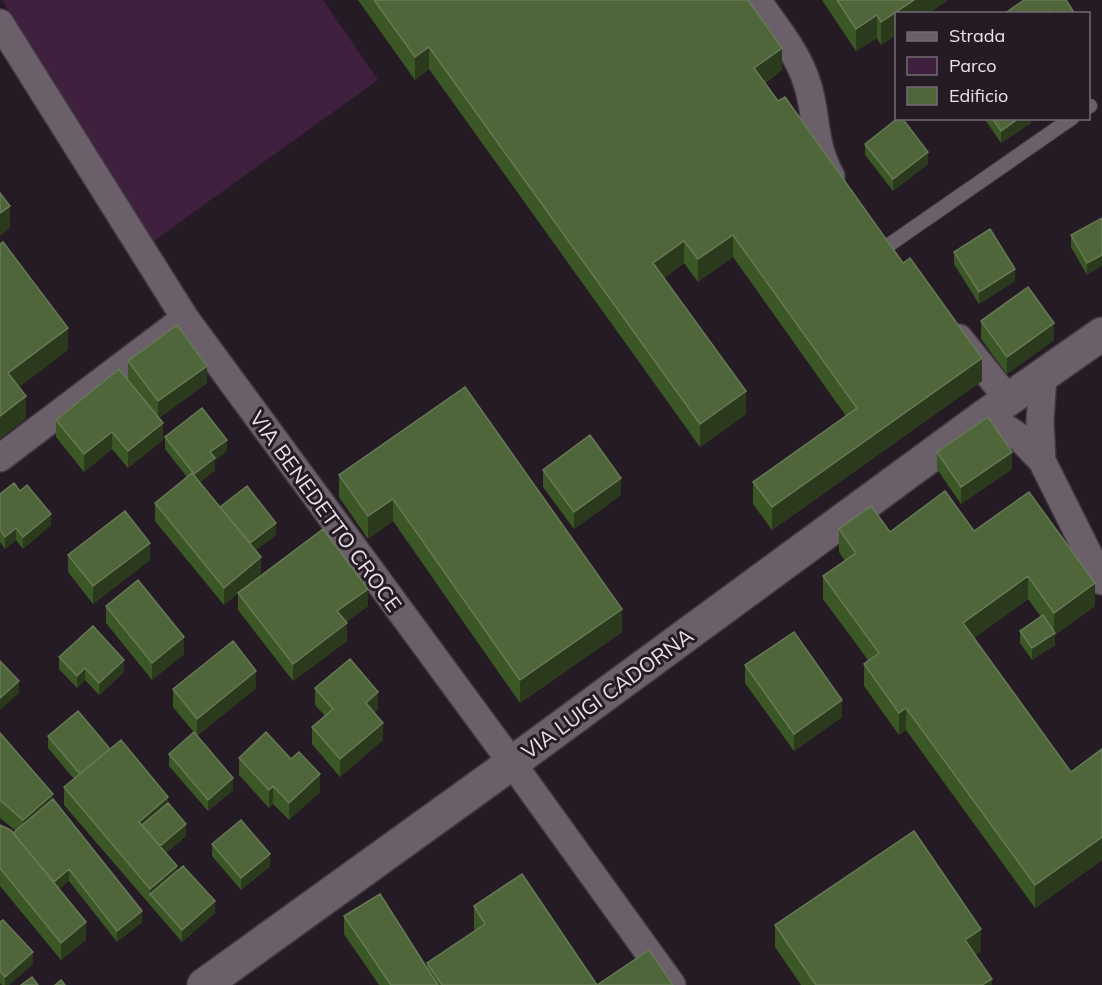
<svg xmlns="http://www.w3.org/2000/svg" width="1102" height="985" viewBox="0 0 1102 985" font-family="Mulish,sans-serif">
  <rect width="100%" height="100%" fill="#251b24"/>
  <path fill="#3f203e" d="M2,0H323L378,80L152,242Z"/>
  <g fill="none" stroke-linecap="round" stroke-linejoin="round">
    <defs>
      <path id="service" d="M1088,107L1090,106
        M886,247L1072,118"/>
      <path id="minor" d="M757,0C775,26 798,53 807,83C818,116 812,142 831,176
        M0,23L185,318L512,763L672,985
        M959,338L1009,400
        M986,415L1018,436L1042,461L1102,581
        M0,458L185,318
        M1042,461L1040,421L1043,376"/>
      <path id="tertiary" d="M204,985L512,763L986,415L1102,334"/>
    </defs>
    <use href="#service" stroke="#3e363d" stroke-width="16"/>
    <use href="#minor" stroke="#3e363d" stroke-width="30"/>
    <use href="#tertiary" stroke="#3e363d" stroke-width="36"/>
    <use href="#service" stroke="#6b5f6a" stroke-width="14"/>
    <use href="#minor" stroke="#6b5f6a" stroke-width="27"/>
    <use href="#tertiary" stroke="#6b5f6a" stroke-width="33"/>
  </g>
  <path fill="#3c5726" d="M358,0H748L782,70L765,83L982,381L772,530L753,504V482L846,416L733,257L698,282L684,263L664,278L746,414L700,447L429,69L415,80Z
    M822,0H948L881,45L877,38L856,51Z
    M984,118H1031V123L1001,143Z
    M865,144L928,164L893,191L865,155Z
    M1102,218L1087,275L1071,247V235Z
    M954,252L1015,281L979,304L954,264Z
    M981,321L1054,340L1007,374L981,339Z
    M128,361L207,383L159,418L163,440L128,468L112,449L84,472L56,437V420L142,397L128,379Z
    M465,387L622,632L520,703L393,521L368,539L339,497V475Z
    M165,437L227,451L215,460V470L200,482L220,507L276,535L256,550L261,574L241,591L368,606L346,622L347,641L293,681L238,610V593L224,605L155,521V503L187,477L165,449Z
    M937,452L1012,469L961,504L937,469Z
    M543,470L621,495L574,529L543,487Z
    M0,494L51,525L23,549L16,540L5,549L0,542Z
    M839,529L890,532L974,531L1095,606L1055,635V645L1032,660L1020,643V631L1041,617L1028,599L974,638L1071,772L1102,749V860L1035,908L906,730L899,735L864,686V664L868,660L823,599V576L845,561L839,552Z
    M68,555L150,560L93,604L68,572Z
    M106,606L184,654L152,680L106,623Z
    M59,657L124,672L99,695L85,680L77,688L59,669Z
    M745,665L842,717L794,751L745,683Z
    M256,688L197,736L173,707V689Z
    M315,688L378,709L374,713L383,740L340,777L312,744V727L325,716L315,705Z
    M0,733L53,799L142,922L117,942L69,881L59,889L86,940L61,960L0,886V825L13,833L16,831L0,818Z
    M48,736L110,749L168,803L186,836L166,853L177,870L215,913L182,942L64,805V787L74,779L48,748Z
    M169,754L233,790L208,811L169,766Z
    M239,758L320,792L289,820L273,804L269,808L239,775Z
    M212,844L270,866L241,890L212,856Z
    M474,906L597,985H673H379L344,934V916L427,968V963L475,931L474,929Z
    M0,922L33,964L9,985H2L0,983Z
    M775,925L981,951L975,955L992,985H801L775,947Z"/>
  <path fill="#2b391c" d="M914,0H948L928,14H897V34L881,45V22Z
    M877,15V38L856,51V29Z
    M429,47V69L415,80V57Z
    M782,48V70L754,90V68Z
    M1019,118H1031V123L1001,143V131Z
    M928,152V164L893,191V179Z
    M10,206V228L0,236V213Z
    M733,235V257L698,282V259Z
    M684,241V263L653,286V263Z
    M1102,255V266L1087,275V263Z
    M1015,269V281L979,304V292Z
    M1054,323V340L1007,374V357Z
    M68,328V350L8,396V373Z
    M982,358V381L772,530V507Z
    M207,366V383L158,419V401Z
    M746,391V414L700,447V424Z
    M26,396V419L0,439V416Z
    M163,423V440L128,468V451Z
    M112,432V449L84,472V454Z
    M227,440V451L215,460V470L194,486V474L210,452Z
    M1012,452V469L961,504V487Z
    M621,478V495L574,529V512Z
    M393,499V521L368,539V516Z
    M51,514V525L23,549V537Z
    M276,523V535L247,557V545Z
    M16,528V540L5,549V537Z
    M150,543V560L93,604V586Z
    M261,557V574L224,605V588Z
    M1028,576V599L963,646V623Z
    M1095,583V606L1055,635V645L1032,660V648L1054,633V613Z
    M368,589V606L337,629V611Z
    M622,609V632L520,703V680Z
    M347,623V641L293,681V664Z
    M184,637V654L152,680V663Z
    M124,660V672L99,695V683Z
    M85,668V680L77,688V676Z
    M256,671V688L197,736V719Z
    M19,681V693L0,710V698Z
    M378,692V709L366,720V703Z
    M842,700V717L794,751V734Z
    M906,708V730L899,735V713Z
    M383,723V740L340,777V759Z
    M320,774V792L289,820V803Z
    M233,778V790L208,811V800Z
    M273,786V804L269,808V790Z
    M53,794V811L23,837V820Z
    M168,797V814L145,834L139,822Z
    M186,824V836L158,860V848Z
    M1102,837V860L1035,908V885Z
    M270,854V866L241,890V878Z
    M177,866V883L150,894V906V889Z
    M69,869V881L51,896V885Z
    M215,901V913L182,942V930Z
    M142,911V922L117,942V931Z
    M86,922V940L61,960V943Z
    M981,929V951L965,962V940Z
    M33,952V964L9,985H5V977Z
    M992,979V985H982Z"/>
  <path fill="#4f663b" stroke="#677a56" stroke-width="1.5" d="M374,0H748L782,48L754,68L778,101L785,97L903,263L910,258L982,358L772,507L753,482L857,408L733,235L698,259L684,241L653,263L746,391L700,424L429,47L415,57Z
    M837,0H914L881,22L877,15L856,29Z
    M1024,0H1066L1075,14H1051L1049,11L1044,14H1004Z
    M898,118H902L928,152L893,179L865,144Z
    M992,118H1019L1001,131Z
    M0,193L10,206L0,213Z
    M1102,218V255L1087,263L1071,235Z
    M990,229L1015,269L979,292L954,252Z
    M3,242L68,328L8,373L26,396L0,416V244Z
    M1028,287L1054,323L1007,357L981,321Z
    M177,325L207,366L158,401L128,361Z
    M119,369L163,423L128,451L112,432L84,454L56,420Z
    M465,387L622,609L520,680L393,499L368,516L339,475Z
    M202,408L227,440L210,452L215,458L194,474L165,437Z
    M988,417L1012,452L961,487L937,452Z
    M590,435L621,478L574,512L543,470Z
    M192,473L261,557L224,588L155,503Z
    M14,483L20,491L27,485L51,514L23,537L16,528L5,537L0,530V494Z
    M247,486L276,523L250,543L220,507Z
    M945,491L974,531L1029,492L1095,583L1054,613L1028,576L963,623L1071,772L1102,749V837L1035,885L906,708L899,713L864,664L879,653L823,576L856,553L839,529L871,506L890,532Z
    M125,511L150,543L93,586L68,555Z
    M323,529L368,589L337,611L347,623L293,664L238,593Z
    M138,580L184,637L152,663L106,606Z
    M1043,615L1055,633L1032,648L1020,631Z
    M93,626L124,660L99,683L85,668L77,676L59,657Z
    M794,632L842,700L794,734L745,665Z
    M233,641L256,671L197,719L173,689Z
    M350,659L378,692L366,703L383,723L340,759L312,727L333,709L315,688Z
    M0,661L19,681L0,698Z
    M78,711L110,749L80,774L48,736Z
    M194,732L233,778L208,800L169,754Z
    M266,732L291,759L299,752L320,774L289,803L273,786L269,790L239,758Z
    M0,733L53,794L23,820L0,800Z
    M121,740L168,797L139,822L177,866L150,889L64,787Z
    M53,799L142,911L117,931L69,869L54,882L13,833Z
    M168,803L186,824L160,846L142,825Z
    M241,820L270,854L241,878L212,844Z
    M0,825L11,830L86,922L61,943L0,868Z
    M914,831L981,929L965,940L992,979L982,985H816L775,925Z
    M183,866L215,901L182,930L150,894Z
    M522,874L597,985L649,950L673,985H442L427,963L485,924L474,906Z
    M380,894L427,968L438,985H391L344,916Z
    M3,920L33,952L5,977L0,971V922Z
    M32,977L38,985H21Z
    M61,980L65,985H55Z"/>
  <g text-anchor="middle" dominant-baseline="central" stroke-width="6" stroke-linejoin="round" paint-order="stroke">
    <g font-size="21" fill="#e9e2e9" stroke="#251b24">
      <text transform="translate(326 511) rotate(54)">VIA BENEDETTO CROCE</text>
      <text transform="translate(607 693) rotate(-36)">VIA LUIGI CADORNA</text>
    </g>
  </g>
  <rect x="895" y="12" width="195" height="108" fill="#251b24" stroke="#736b73" stroke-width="1.5"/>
  <rect x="907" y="32" width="30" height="9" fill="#6b5f6a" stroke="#736b73" stroke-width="1.5"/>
  <text x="949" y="42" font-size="18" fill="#e9e2e9">Strada</text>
  <rect x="907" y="57" width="30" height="18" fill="#3f203e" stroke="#736b73" stroke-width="1.5"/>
  <text x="949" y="72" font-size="18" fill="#e9e2e9">Parco</text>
  <rect x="907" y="87" width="30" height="18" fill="#4f663b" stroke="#736b73" stroke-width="1.5"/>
  <text x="949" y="102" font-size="18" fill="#e9e2e9">Edificio</text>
</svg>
